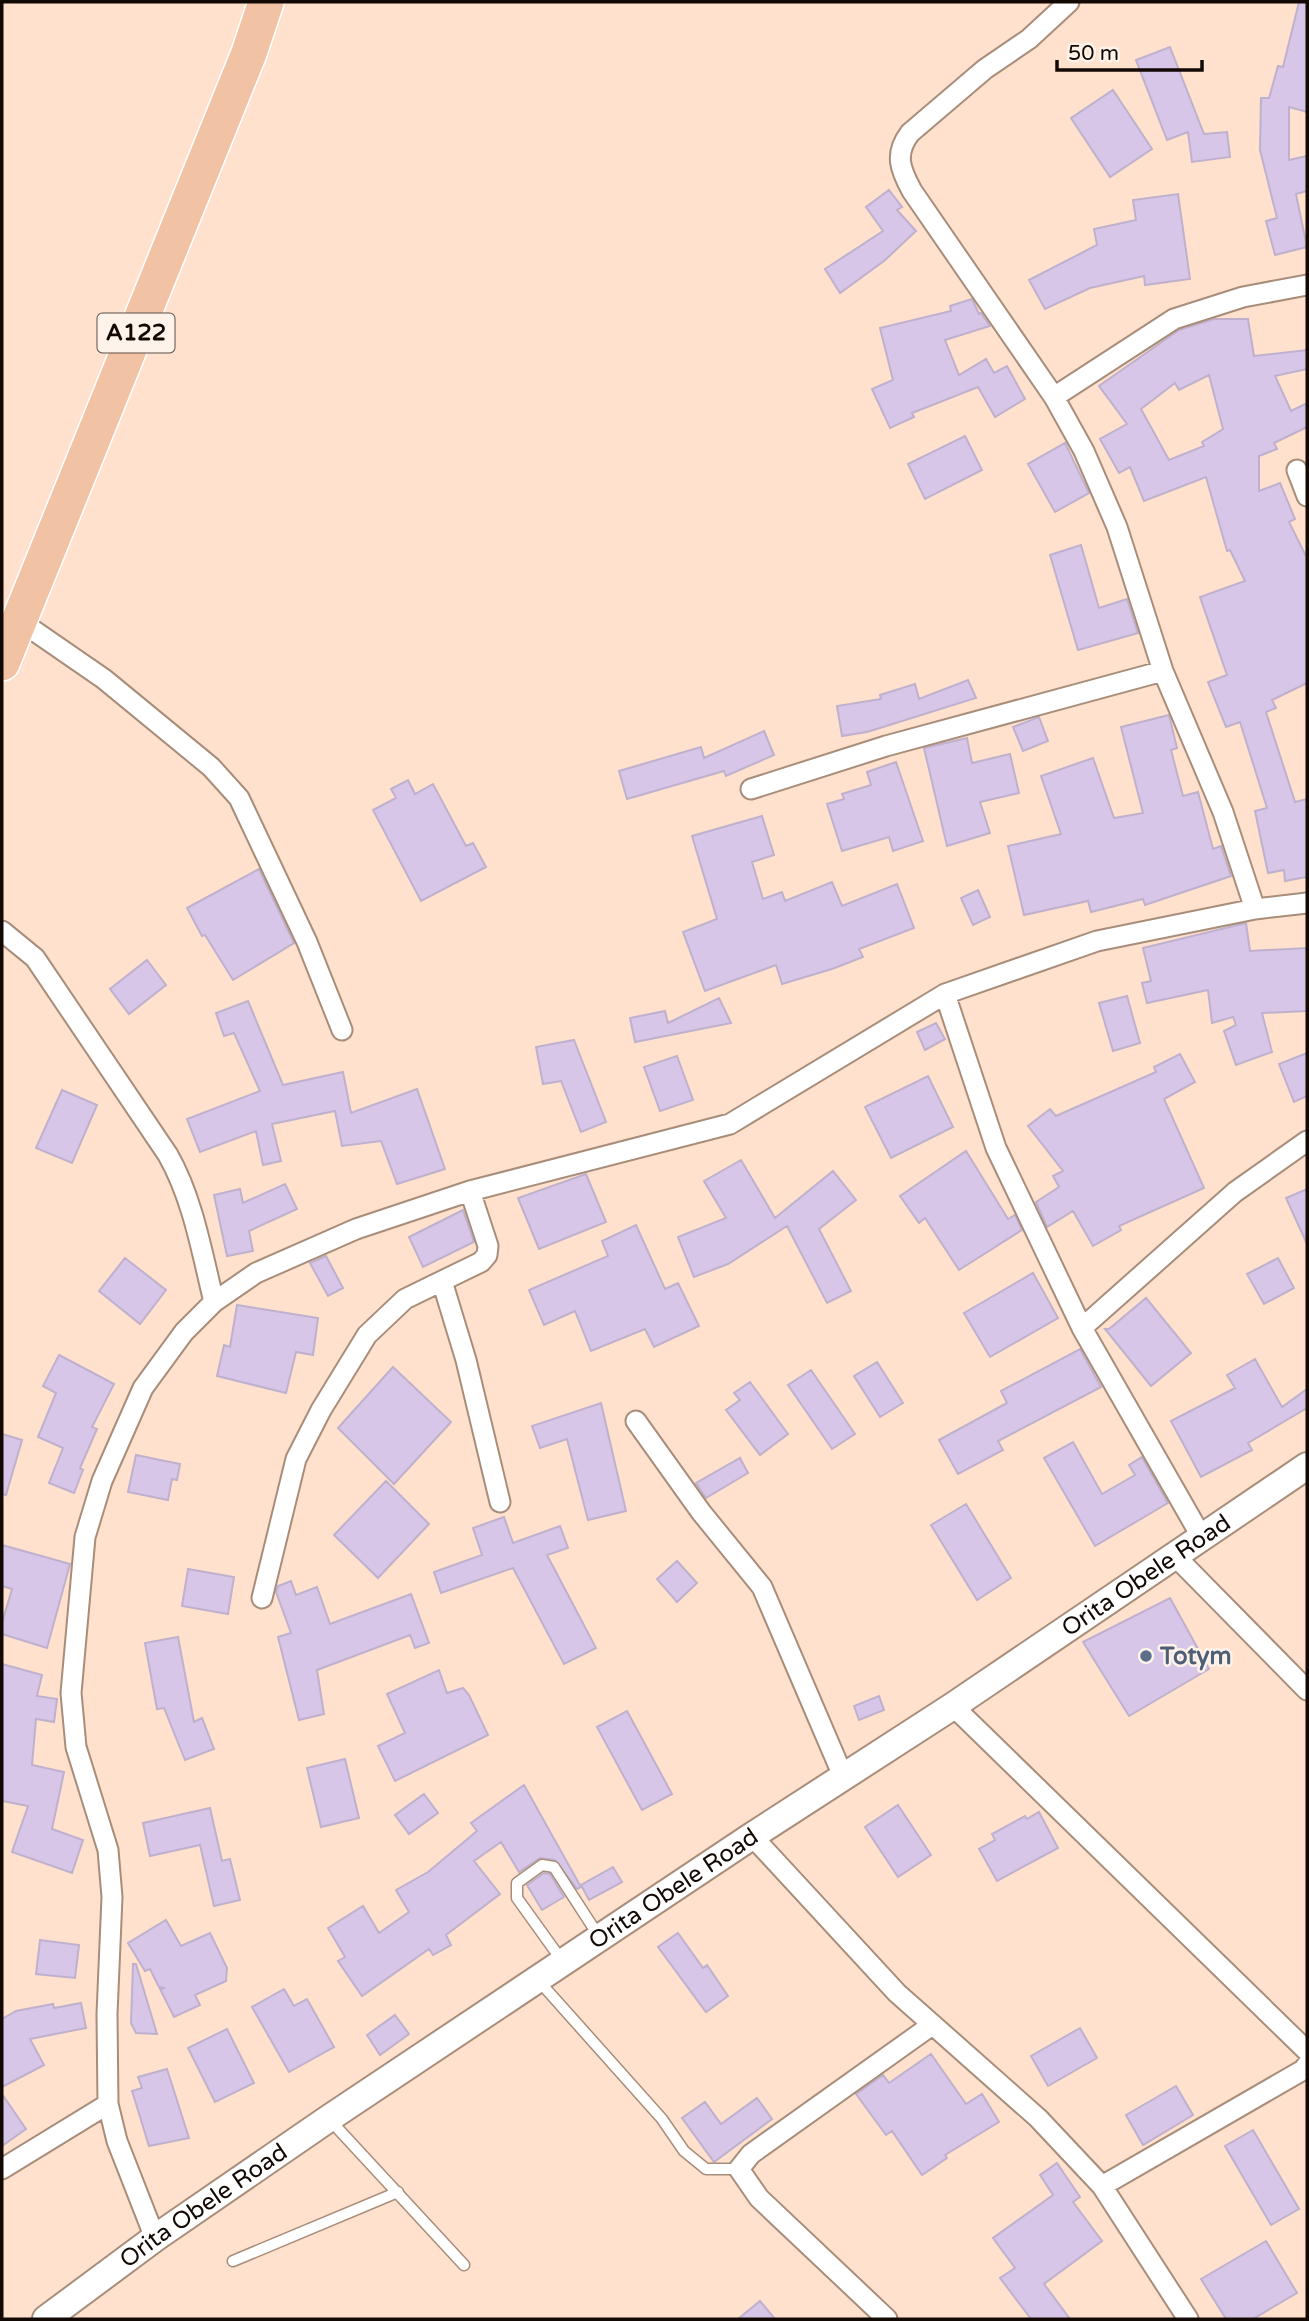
<svg xmlns="http://www.w3.org/2000/svg" width="1309" height="2321" viewBox="0 0 1309 2321" font-family="'Varela Round',sans-serif">
  <rect width="100%" height="100%" fill="#ffe1cd"/>
  <path fill="#d7c6e8" stroke="#bfb1cd" stroke-width="2" fill-rule="evenodd" d="M1299,2H1307V112L1289,107V160L1307,156V191L1296,194L1307,247L1275,255L1266,221L1277,218L1260,150L1261,98H1269L1278,66L1283,67Z
    M1170,47L1204,134L1227,132L1230,157L1192,162L1188,132L1167,140L1136,60Z
    M1113,90L1152,149L1110,177L1071,118Z
    M889,190L902,207L897,210L916,231L884,261L840,293L825,269L883,231L866,207Z
    M1178,194L1190,279L1145,285L1144,276L1090,288L1045,309L1029,280L1097,245L1094,229L1136,220L1133,200Z
    M972,299L979,314L981,313L990,326L945,340L959,375L986,359L994,373L1007,366L1025,399L995,417L978,387L912,413L914,417L890,428L872,389L893,380L880,328L951,311L950,306Z
    M1214,319H1248L1254,356L1307,350V369L1275,376L1291,411L1307,403V427L1274,443L1277,449L1259,456V491L1280,483L1295,519L1289,522L1307,558V683L1272,700L1276,708L1266,712L1295,802L1307,799V877L1285,881L1284,870L1268,873L1255,811L1267,808L1240,722L1226,727L1208,682L1227,675L1200,597L1245,581L1230,550L1227,551L1206,477L1144,501L1130,467L1119,473L1100,439L1127,424L1099,386L1179,330ZM1209,375L1223,429L1202,442L1204,446L1169,460L1141,409L1175,383L1179,390Z
    M965,436L982,470L925,499L908,464Z
    M1065,443L1089,493L1055,512L1028,464Z
    M1081,545L1099,608L1127,599L1138,633L1078,650L1050,555Z
    M968,680L976,698L867,732L842,736L837,706L881,699L880,695L915,684L919,699Z
    M1169,715L1177,748L1171,750L1183,796L1198,792L1213,849L1221,846L1231,876L1145,905L1143,899L1091,912L1088,901L1024,915L1008,846L1061,834L1041,776L1093,758L1114,818L1143,813L1121,727Z
    M1039,717L1048,741L1023,751L1013,727Z
    M764,731L774,755L726,776L724,771L627,799L619,771L701,747L704,758Z
    M967,738L972,763L1010,754L1019,793L980,802L990,833L947,846L924,748Z
    M896,762L923,841L893,851L889,837L842,851L827,804L844,799L842,794L871,785L867,772Z
    M408,780L415,794L433,784L466,846L473,843L486,867L421,901L373,810L396,798L391,789Z
    M762,816L774,855L752,862L763,899L782,892L785,901L832,882L842,906L897,884L914,928L859,949L863,957L832,969L782,984L776,965L705,991L683,932L717,919L692,836Z
    M259,869L294,943L233,980L205,935L202,936L187,908Z
    M978,890L990,917L973,925L961,898Z
    M1246,923L1250,951L1307,948V1011L1262,1013L1272,1052L1236,1065L1224,1031L1236,1025L1233,1017L1212,1023L1208,990L1147,1003L1142,983L1151,981L1143,948Z
    M147,960L166,985L129,1014L110,989Z
    M1127,996L1140,1043L1113,1051L1099,1003Z
    M719,998L731,1023L635,1042L630,1018L665,1011L668,1023Z
    M248,1001L283,1085L343,1072L351,1113L417,1089L445,1169L397,1184L381,1141L342,1146L335,1111L272,1124L281,1161L263,1165L256,1131L200,1152L187,1119L260,1091L234,1033L224,1036L216,1013Z
    M936,1023L945,1039L925,1050L917,1032Z
    M574,1040L606,1122L581,1132L561,1081L543,1084L536,1047Z
    M1307,1053V1096L1294,1102L1279,1064Z
    M1180,1054L1195,1082L1164,1099L1204,1188L1119,1226L1121,1230L1093,1246L1073,1211L1047,1227L1036,1202L1059,1187L1053,1176L1063,1171L1028,1126L1050,1109L1056,1116L1156,1072L1154,1067Z
    M677,1056L693,1100L660,1111L644,1067Z
    M928,1076L953,1127L891,1158L865,1107Z
    M62,1090L97,1105L72,1163L36,1148Z
    M966,1151L1008,1219L1015,1215L1022,1230L959,1270L925,1218L919,1223L900,1196Z
    M741,1160L775,1218L833,1171L856,1200L819,1229L851,1291L827,1303L787,1226L728,1264L694,1277L678,1237L726,1218L704,1181Z
    M586,1174L606,1222L539,1249L518,1198Z
    M285,1184L297,1209L249,1231L253,1251L227,1256L214,1195L240,1189L243,1203Z
    M1307,1189V1244L1286,1198Z
    M463,1210L474,1242L423,1267L409,1237Z
    M636,1225L665,1289L678,1283L699,1326L654,1347L645,1329L591,1351L575,1311L544,1325L529,1290L608,1256L602,1241Z
    M326,1256L343,1288L328,1296L310,1263Z
    M125,1258L166,1290L140,1324L99,1291Z
    M1278,1258L1294,1288L1264,1304L1247,1274Z
    M1033,1273L1058,1318L990,1357L964,1313Z
    M1146,1298L1191,1353L1151,1386L1105,1329H1109Z
    M237,1305L318,1318L313,1355L296,1352L286,1393L217,1376L224,1345L230,1347Z
    M1080,1349L1101,1387L998,1441L1003,1450L958,1474L939,1440L1007,1403L1001,1391Z
    M59,1355L114,1384L92,1427L97,1429L80,1468L83,1470L74,1493L49,1483L63,1448L38,1437L56,1393L43,1386Z
    M1255,1359L1282,1407L1307,1389V1408L1248,1443L1252,1450L1201,1477L1171,1421L1235,1388L1227,1375Z
    M877,1362L903,1403L880,1417L854,1376Z
    M393,1367L451,1422L394,1484L338,1428Z
    M811,1370L855,1434L832,1449L788,1385Z
    M750,1382L788,1434L760,1455L726,1410L740,1400L734,1393Z
    M601,1403L626,1511L588,1520L567,1439L540,1448L532,1426Z
    M2,1434L22,1440L6,1495L2,1494Z
    M1073,1442L1102,1494L1135,1475L1129,1465L1142,1457L1168,1503L1095,1546L1044,1458Z
    M136,1455L180,1464L177,1480L172,1479L168,1500L128,1492Z
    M740,1458L748,1473L706,1498L696,1483Z
    M386,1481L429,1524L378,1578L334,1535Z
    M966,1504L1011,1578L977,1600L931,1525Z
    M504,1517L513,1543L560,1526L568,1548L547,1555L596,1648L564,1664L513,1568L441,1593L434,1572L482,1555L473,1528Z
    M2,1545L70,1564L47,1648L2,1634V1623L12,1589L2,1586Z
    M677,1561L697,1583L677,1602L657,1579Z
    M188,1569L234,1577L228,1614L182,1606Z
    M291,1581L296,1595L317,1587L330,1624L411,1594L429,1643L415,1648L410,1635L317,1670L324,1714L299,1720L278,1637L291,1633L276,1592L278,1586Z
    M1170,1598L1209,1669L1129,1716L1083,1642Z
    M178,1637L194,1722L202,1718L214,1749L185,1760L164,1708L157,1709L145,1643Z
    M2,1664L42,1675L37,1696L57,1699L54,1722L36,1719L32,1765L64,1772L52,1829L83,1840L72,1873L12,1852L28,1806L2,1801Z
    M439,1670L447,1693L463,1688L469,1695L488,1735L395,1781L378,1746L405,1733L387,1694Z
    M879,1696L884,1710L859,1720L854,1706Z
    M627,1711L672,1794L642,1810L597,1727Z
    M345,1759L359,1818L321,1827L307,1768Z
    M524,1785L581,1887L577,1889L555,1860L540,1858L519,1872L501,1842L474,1861L500,1894L446,1935L451,1945L433,1955L429,1949L362,1996L338,1961L345,1957L328,1928L363,1906L379,1933L409,1912L396,1890L428,1872L477,1831L471,1823Z
    M424,1794L438,1813L409,1834L395,1815Z
    M898,1805L931,1855L898,1877L865,1827Z
    M210,1808L222,1861L230,1859L240,1900L214,1906L200,1845L150,1856L143,1823Z
    M1039,1812L1058,1848L997,1881L979,1849L995,1840L992,1834L1025,1816L1027,1819Z
    M613,1867L622,1882L589,1900L581,1885Z
    M544,1873L550,1874L564,1897L542,1910L527,1885Z
    M166,1920L181,1946L210,1933L227,1968L226,1981L195,1995L200,2005L174,2017L160,1989L165,1988L159,1987L150,1969L145,1971L128,1943Z
    M678,1933L703,1968L707,1965L728,1996L706,2012L658,1947Z
    M40,1940L79,1945L75,1978L36,1974Z
    M133,1964H136L157,2034L136,2033L131,2023Z
    M284,1989L294,2006L307,1999L334,2047L289,2072L252,2007Z
    M81,2003L86,2028L30,2039L44,2065L2,2087V2019L16,2011L53,2004L54,2008Z
    M395,2015L409,2034L380,2055L367,2035Z
    M1080,2028L1097,2058L1048,2086L1031,2056Z
    M227,2029L254,2083L215,2102L188,2048Z
    M931,2054L966,2104L982,2094L999,2122L945,2155L947,2158L922,2175L892,2131L886,2135L856,2094L883,2075L889,2083Z
    M167,2069L189,2138L149,2146L132,2091L142,2088L138,2077Z
    M1176,2086L1193,2115L1143,2145L1126,2115Z
    M2,2094L26,2129L2,2146Z
    M757,2098L772,2119L714,2162L682,2118L705,2102L721,2124Z
    M1253,2130L1299,2209L1271,2225L1225,2146Z
    M1057,2163L1080,2197L1073,2202L1102,2241L1044,2284L1070,2319H1031L1000,2278L1015,2268L993,2238L1053,2195L1040,2175Z
    M1266,2241L1297,2293L1253,2319H1226L1201,2279Z
    M760,2301L775,2319H738Z"/>
  <g fill="none" stroke-linecap="round" stroke-linejoin="round">
    <defs>
      <path id="lane" d="M563,1962L517,1898V1883L542,1865L554,1867L598,1935
        M538,1980L662,2119L684,2151L706,2169H739
        M329,2119L464,2265
        M233,2261L398,2192"/>
      <path id="street" d="M1069,2L1029,39L985,69L910,133C894,154 900,169 912,191L1054,397L1084,451L1117,527L1163,671L1223,812L1255,909
        M1054,397L1174,319L1243,297L1307,285
        M1297,470L1307,496
        M20,621L104,679L211,767L239,798L307,942L342,1030
        M751,789L886,746L1163,671
        M2,931L35,958L168,1155C193,1199 202,1253 214,1302
        M945,994L996,1148L1082,1328L1201,1536
        M442,1281L466,1360L500,1502
        M1082,1328L1235,1192L1307,1141
        M636,1421L701,1512L762,1587L843,1776
        M1175,1556L1307,1690
        M262,1598L296,1459L321,1410L367,1335L405,1299L481,1262L487,1255L488,1246L470,1191
        M953,1706L1307,2051
        M752,1836L897,1993L1038,2118L1102,2186L1188,2319
        M2,2169L108,2104
        M1102,2186L1303,2070L1307,2065
        M155,2238L117,2141L108,2104L107,2014L112,1897L108,1850L76,1747L71,1693L85,1537L102,1481L143,1388L184,1332L214,1302L256,1273L356,1229L470,1191L730,1124L945,994L1097,941L1255,909L1307,903
        M887,2319L759,2198L739,2169L751,2154L932,2025"/>
      <g id="secondary">
        <path id="s1" d="M46,2319L155,2238L328,2119L752,1836L953,1706L1307,1466"/>
      </g>
      <path id="highway" d="M2,663L249,53L266,2"/>
    </defs>
    <use href="#lane" stroke="#a78d7a" stroke-width="13"/>
    <use href="#street" stroke="#a78d7a" stroke-width="23"/>
    <use href="#secondary" stroke="#a78d7a" stroke-width="30"/>
    <use href="#highway" stroke="#fff" stroke-width="38"/>
    <use href="#lane" stroke="#fff" stroke-width="10"/>
    <use href="#street" stroke="#fff" stroke-width="19"/>
    <use href="#secondary" stroke="#fff" stroke-width="26"/>
    <use href="#highway" stroke="#f2c2a5" stroke-width="35"/>
  </g>
  <circle fill="#5c6f8a" stroke="#fef3ea" stroke-width="2.5" cx="1146" cy="1656" r="7"/>
  <g text-anchor="middle" dominant-baseline="central" stroke-width="5" stroke-linejoin="round" paint-order="stroke">
    <rect fill="#fef3ea" stroke="#5a4f49" stroke-width="2" x="97.5" y="313.5" width="77" height="39" rx="5"/>
    <g font-size="23" font-weight="bold" fill="#130904">
      <text x="136" y="333">A122</text>
    </g>
    <g font-size="24" fill="#130904" stroke="#fef3ea">
      <text stroke="none"><textPath href="#s1" startOffset="1328">Orita Obele Road</textPath></text>
      <text stroke="none"><textPath href="#s1" startOffset="761">Orita Obele Road</textPath></text>
      <text stroke="none"><textPath href="#s1" startOffset="194">Orita Obele Road</textPath></text>
    </g>
    <g font-size="24" font-weight="bold" fill="#4e5e75" stroke="#fef3ea" text-anchor="start">
      <text x="1160" y="1656">Totym</text>
    </g>
  </g>
  <rect width="1309" height="2321" fill="none" stroke="#130904" stroke-width="7"/>
  <path d="M1057 60v10h145v-10" fill="none" stroke="#130904" stroke-width="3.5"/>
  <text x="1068" y="60" font-size="21" fill="#130904" stroke="#fef3ea" stroke-width="5" paint-order="stroke">50 m</text>
</svg>
